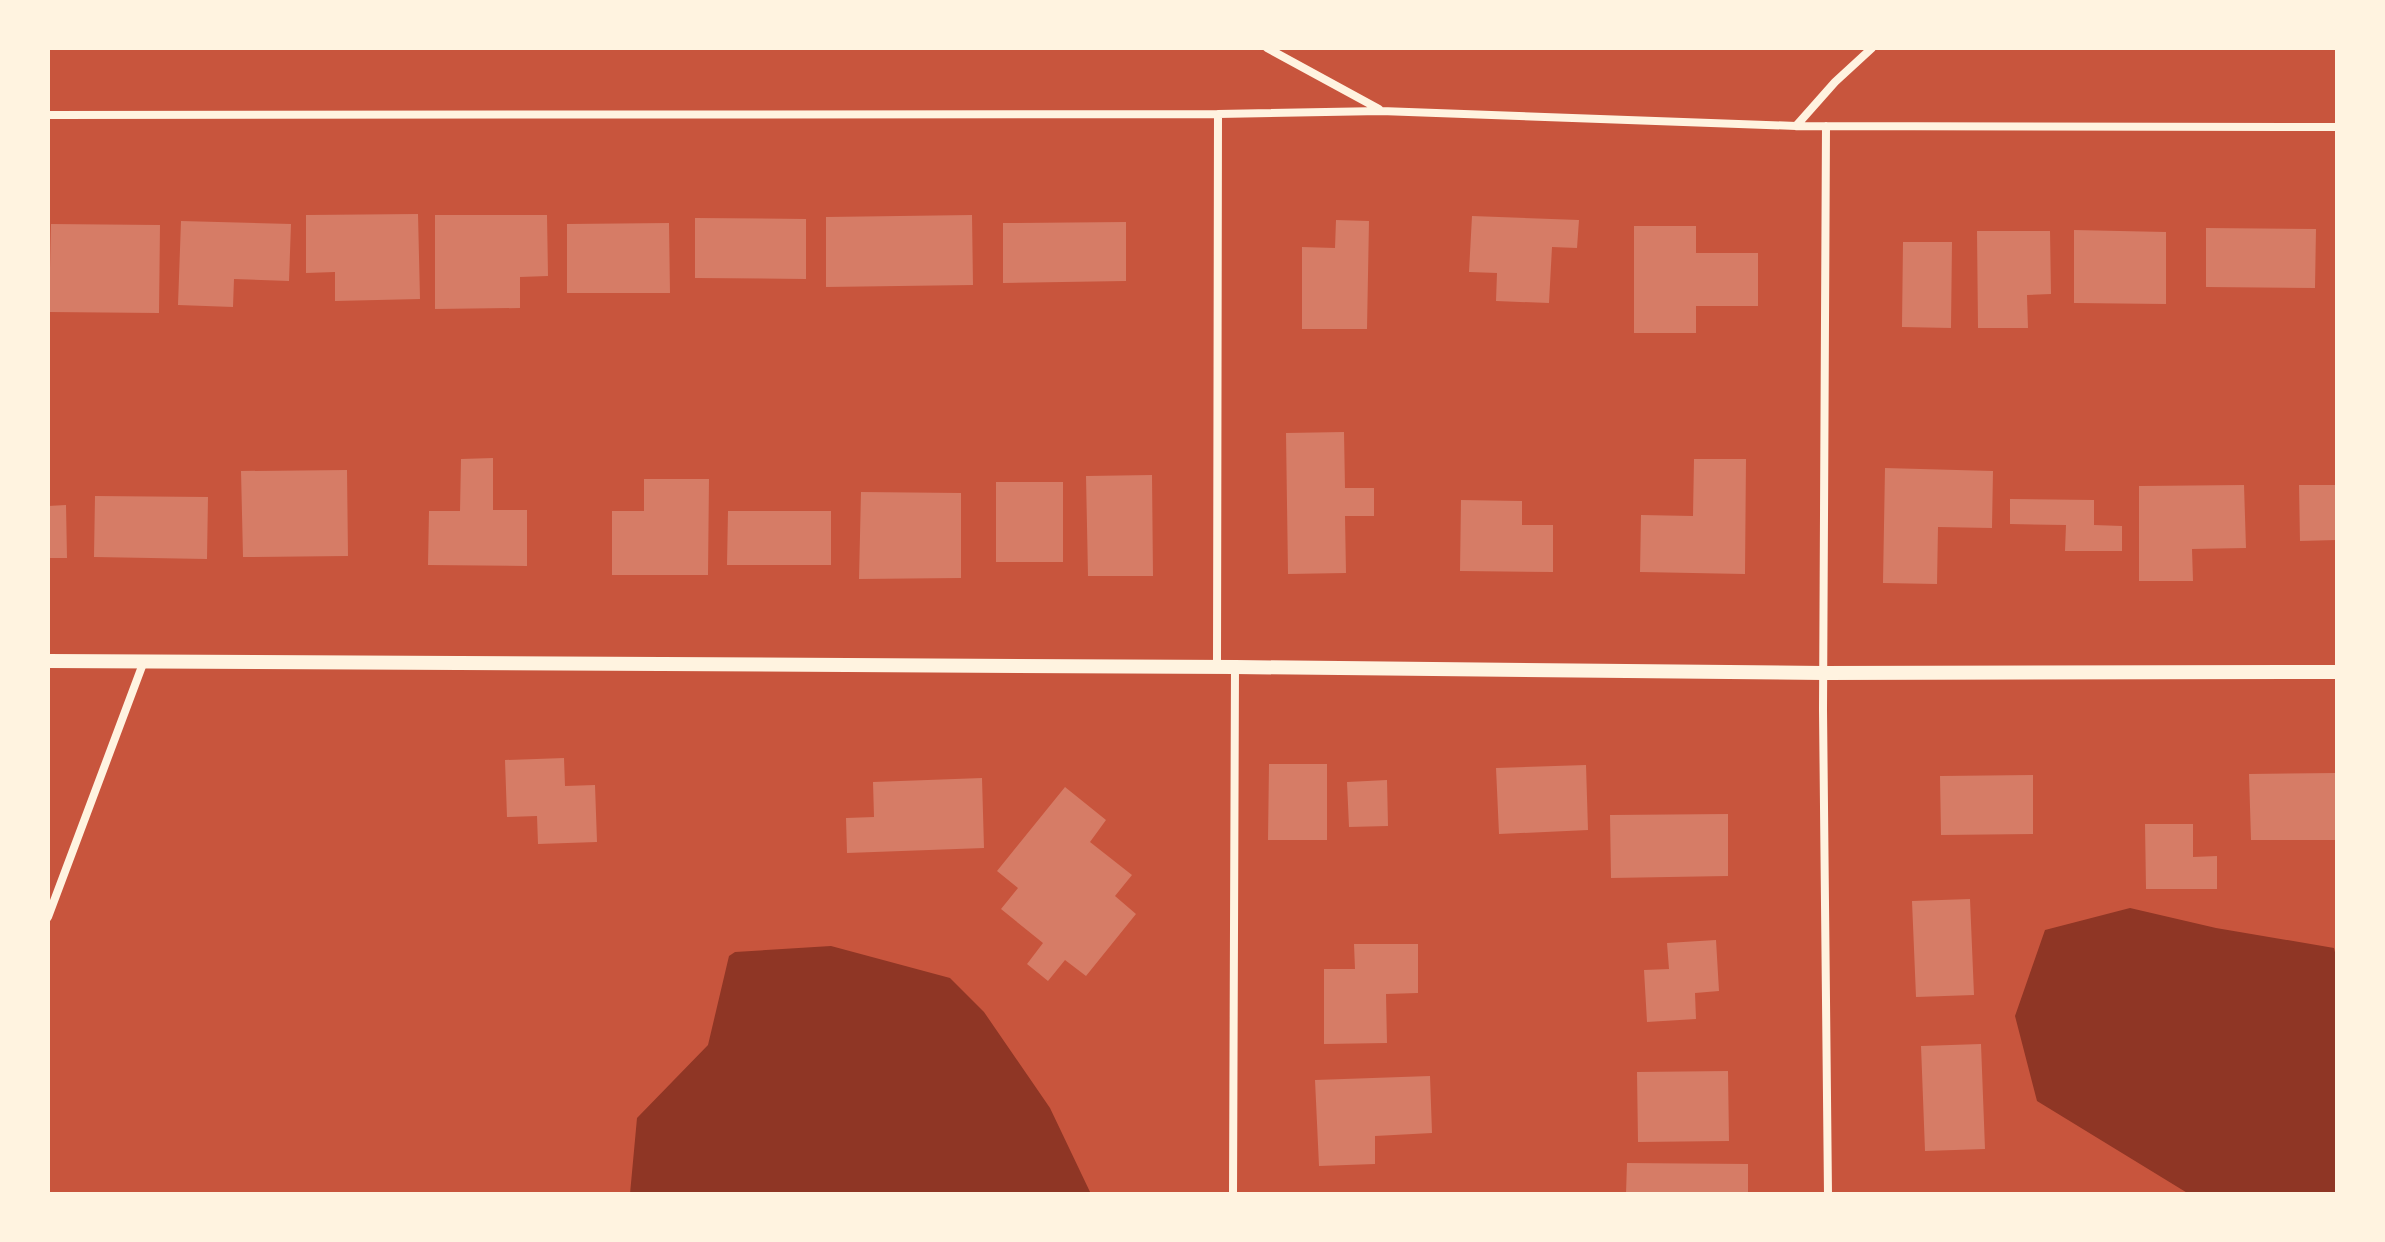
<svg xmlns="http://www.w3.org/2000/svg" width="2385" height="1242" viewBox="0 0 2385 1242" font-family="'Fira Sans Condensed',sans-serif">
  <rect width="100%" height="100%" fill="#c8553d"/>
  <path fill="#8f3625" d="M2130,908L2216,928L2334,948L2337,961V1194H2189L2037,1101L2015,1016L2045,930Z
    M831,946L950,978L984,1012L1050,1108L1091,1194H630L637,1118L708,1045L729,956L735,952Z"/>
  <path fill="#d67c66" d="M418,214L420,299L335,301V272L306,273V215Z
    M435,215H547L548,276L520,277V308L435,309Z
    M972,215L973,285L826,287V217Z
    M1472,216L1579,220L1577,248L1552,247L1549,303L1496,301L1497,273L1469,272Z
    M695,218L806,219V279L695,278Z
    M1336,220L1369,221L1367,329H1302V247L1335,248Z
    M181,221L291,224L289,281L234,279L233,307L178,305Z
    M1126,222V281L1003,283V223Z
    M669,223L670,293H567V224Z
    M51,224L160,225L159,313L49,312Z
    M1634,226H1696V253H1758V306H1696V333H1634Z
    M2206,228L2316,229L2315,288L2206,287Z
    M2074,230L2166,232V304L2074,303Z
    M1977,231H2050L2051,294L2027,295L2028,328H1978Z
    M1903,242H1952L1951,328L1902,327Z
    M1344,432L1345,488H1374V516H1345L1346,573L1288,574L1286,433Z
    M493,458V510H527V566L428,565L429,511H460L461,459Z
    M1694,459H1746L1745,574L1640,572L1641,515L1693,516Z
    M1885,468L1993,471L1992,528L1938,527L1937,584L1883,583Z
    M347,470L348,556L243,557L241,471Z
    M1152,475L1153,576H1088L1086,476Z
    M644,479H709L708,575H612V511H644Z
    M996,482H1063V562H996Z
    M2244,485L2246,548L2192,549L2193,581H2139V486Z
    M2299,485H2337V540L2300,541Z
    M861,492L961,493V578L859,579Z
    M95,496L208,497L207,559L94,557Z
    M2010,499L2094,500V525L2122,526V551H2065L2066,525L2010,524Z
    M1461,500L1522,501V525H1553V572L1460,571Z
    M66,505L67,558H48V506Z
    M728,511H831V565H727Z
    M564,758L565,786L595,785L597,842L538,844L537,816L507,817L505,760Z
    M1269,764H1327V840H1268Z
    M1586,765L1588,830L1499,834L1496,768Z
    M2337,773V840H2251L2249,774Z
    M2033,775V834L1941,835L1940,776Z
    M982,778L984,848L847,853L846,818L874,817L873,782Z
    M1387,780L1388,826L1349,827L1347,782Z
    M1065,787L1106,820L1090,842L1132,875L1115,896L1136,914L1086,976L1065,960L1048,981L1027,964L1043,943L1001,909L1018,888L997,871Z
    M1728,814V876L1611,878L1610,815Z
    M2145,824H2193V857L2217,856V889H2146Z
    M1970,899L1974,995L1916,997L1912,901Z
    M1716,940L1719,991L1695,993L1696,1019L1647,1022L1644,970L1669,969L1667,943Z
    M1354,944H1418V993L1386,994L1387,1043L1324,1044V969H1355Z
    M1981,1044L1985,1149L1925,1151L1921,1046Z
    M1728,1071L1729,1141L1638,1142L1637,1072Z
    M1430,1076L1432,1133L1375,1136V1164L1319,1166L1315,1080Z
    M1627,1163L1748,1164V1194H1626Z"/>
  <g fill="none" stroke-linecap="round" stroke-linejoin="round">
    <path stroke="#fff3e0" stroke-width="8" d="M1267,48L1379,109
      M48,115L1218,114L1381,111L1796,126L2337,127
      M1796,126L1835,82L1872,48
      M1826,126L1823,710L1828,1194
      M1217,667L1218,114
      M48,917L144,661
      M1233,1194L1235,667"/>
    <path stroke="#fff3e0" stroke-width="14" d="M48,661L1235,667L1823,673L2337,672"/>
  </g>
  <rect width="2385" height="1242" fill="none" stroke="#fff3e0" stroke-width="100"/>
</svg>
